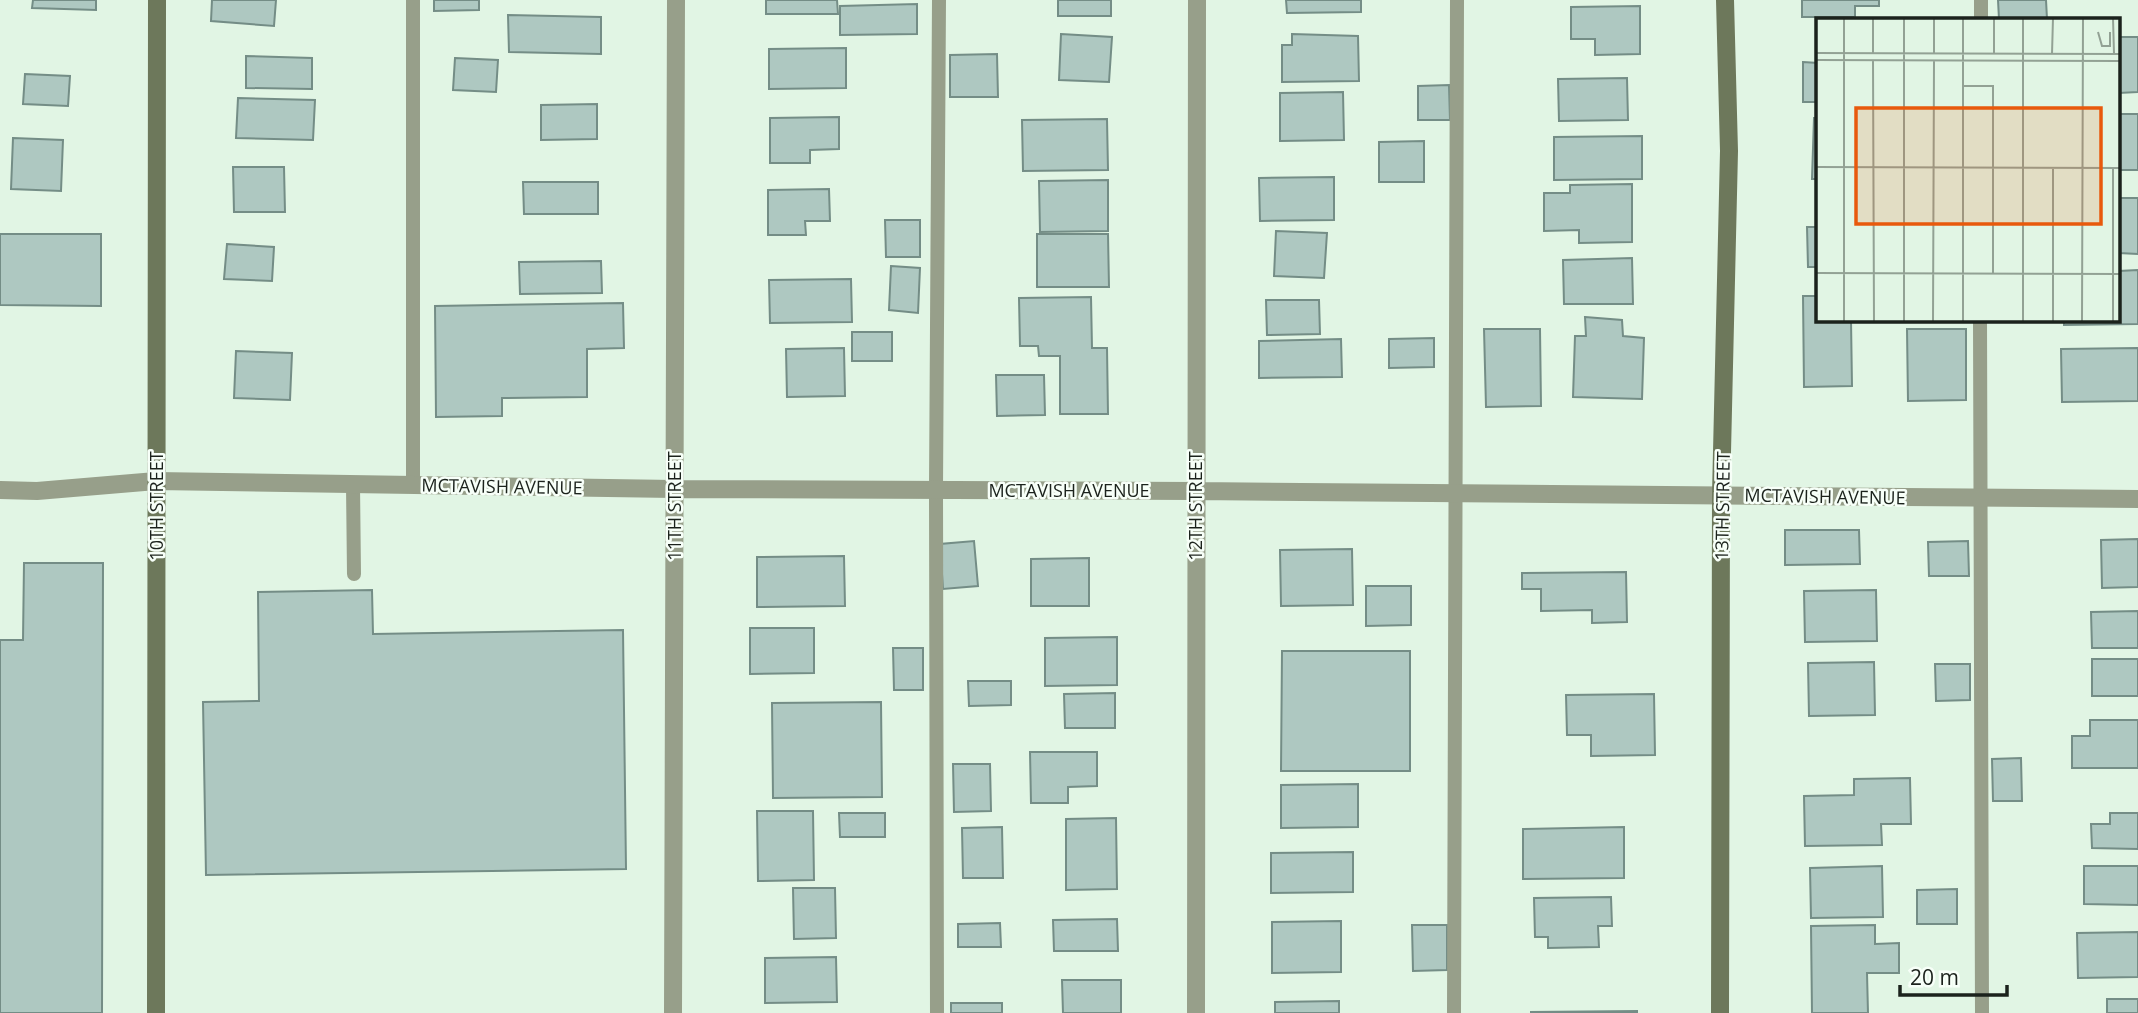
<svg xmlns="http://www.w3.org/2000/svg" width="2138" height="1013" viewBox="0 0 2138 1013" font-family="'Open Sans',sans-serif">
  <rect width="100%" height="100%" fill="#e1f5e4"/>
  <path fill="#aec8c1" stroke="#748d86" stroke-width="2" d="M33,0H96V10L32,8Z
    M212,0H276L274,26L211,21Z
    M434,0H479V10L434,11Z
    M766,0H837L838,14H766Z
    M1058,0H1111V16H1058Z
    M1286,0H1361V12L1287,13Z
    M1802,0H1879V6H1855V17H1802Z
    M1998,0H2046L2047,19H1999Z
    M917,4V34L840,35V6Z
    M1640,6V54L1595,55V39H1571V7Z
    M508,15L601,17V54L509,52Z
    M1061,34L1112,37L1109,82L1059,80Z
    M1292,34L1358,36L1359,81L1282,82V45H1292Z
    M2119,37H2138V92L2119,93Z
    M846,48V88L769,89V49Z
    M997,54L998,97H950V55Z
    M246,56L312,58V89L246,88Z
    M455,58L498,60L496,92L453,90Z
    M1803,62L1818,63V102H1803Z
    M25,74L70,76L68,106L23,104Z
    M1627,78L1628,120L1559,121L1558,79Z
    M1449,85L1450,120H1418V86Z
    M1343,92L1344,140L1280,141V93Z
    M238,98L315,100L313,140L236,138Z
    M597,104V139L541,140V105Z
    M2119,114H2138V170H2119Z
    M839,117V149L810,150V163H770V118Z
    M1814,118H1818V179H1812Z
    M1107,119L1108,170L1023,171L1022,120Z
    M1642,136V179L1554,180V137Z
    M13,138L63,140L61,191L11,189Z
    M1424,141V182H1379V142Z
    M233,167H284L285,212H234Z
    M1334,177V220L1260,221L1259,178Z
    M1108,180V231L1040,232L1039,181Z
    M523,182H598V214H524Z
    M1632,184V242L1579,243V230L1544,231V193H1570V185Z
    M829,189L830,221H805L806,235H768V190Z
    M2119,198H2138V254L2119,253Z
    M885,220H920V257H886Z
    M1807,227H1818V267H1808Z
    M1276,231L1327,233L1324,278L1274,276Z
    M0,234H101V306L0,305Z
    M1037,234H1108L1109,287H1037Z
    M227,244L274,247L272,281L224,279Z
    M1632,258L1633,304H1564L1563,260Z
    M601,261L602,293L520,294L519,262Z
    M891,266L920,268L918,313L889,310Z
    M2138,270V324L2064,325V320H2119V271Z
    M851,279L852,322L770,323L769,280Z
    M1803,296H1818V320H1851L1852,386L1804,387Z
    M1091,297L1092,348H1107L1108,414H1060V356H1039L1038,346H1020L1019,298Z
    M1266,300H1319L1320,334L1267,335Z
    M623,303L624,348L587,349V397L502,398V416L436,417L435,306Z
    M1585,317L1622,320L1623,336L1644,338L1642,399L1573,397L1575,336H1586Z
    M1484,329H1540L1541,406L1486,407Z
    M1907,329H1966V400L1908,401Z
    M852,332H892V361H852Z
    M1434,338V367L1389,368V339Z
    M1341,339L1342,377L1259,378V341Z
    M844,348L845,396L787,397L786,349Z
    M2138,348V401L2062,402L2061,349Z
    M236,351L292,353L290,400L234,398Z
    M996,375H1044L1045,415L997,416Z
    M1785,530H1859L1860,564L1785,565Z
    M2138,539V587L2102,588L2101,540Z
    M974,541L978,586L943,589L940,544Z
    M1968,541L1969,576H1929L1928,542Z
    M1352,549L1353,605L1281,606L1280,550Z
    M844,556L845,606L757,607V557Z
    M1089,558V606H1031V559Z
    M24,563H103L102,1013H0V640H23Z
    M1626,572L1627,622L1592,623V610L1541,611V589H1522V573Z
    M1366,586H1411V625L1366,626Z
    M372,590L373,634L623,630L626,869L206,875L203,702L259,701L258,592Z
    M1876,590L1877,641L1805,642L1804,591Z
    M2138,611V648H2092L2091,612Z
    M750,628H814V673L750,674Z
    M1117,637V685L1045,686V638Z
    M893,648H923V690H894Z
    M1282,651H1410V771H1281Z
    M2092,659H2138V696H2092Z
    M1874,662L1875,715L1809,716L1808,663Z
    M1935,664H1970V700L1936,701Z
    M968,681H1011V705L969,706Z
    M1115,693V728H1065L1064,694Z
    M1654,694L1655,755L1591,756V735H1567L1566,695Z
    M881,702L882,797L773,798L772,703Z
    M2090,720H2138V768H2072V736H2090Z
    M1030,752H1097V786L1068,787V803H1031Z
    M2021,758L2022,801H1993L1992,759Z
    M953,764H990L991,811L954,812Z
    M1910,778L1911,824H1881L1882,845L1805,846L1804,796L1854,795V779Z
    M1358,784V827L1281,828V785Z
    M757,811H813L814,880L758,881Z
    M839,813H885V837H840Z
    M2110,813H2138V849L2092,848L2091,824H2110Z
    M1116,818L1117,889L1066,890V819Z
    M1002,827L1003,878H963L962,828Z
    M1624,827V878L1523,879V829Z
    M1353,852V892L1271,893V853Z
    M1882,866L1883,917L1811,918L1810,868Z
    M2084,866H2138V905L2084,904Z
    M793,888H835L836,938L794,939Z
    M1957,889V924H1917V890Z
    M1611,897L1612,926H1598L1599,947L1548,948V937H1535L1534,898Z
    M1117,919L1118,951H1054L1053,920Z
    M1341,921V972L1272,973V922Z
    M1000,923L1001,947H958V924Z
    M1412,925H1447V970L1413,971Z
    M1875,925V944L1899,943V973H1867L1868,1013H1812L1811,926Z
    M2138,932V977L2078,978L2077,933Z
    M836,957L837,1002L765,1003V958Z
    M1062,980H1121V1013H1063Z
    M2107,999H2138V1013H2107Z
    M1339,1001V1013H1275V1002Z
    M951,1003H1002V1013H951Z
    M1637,1011V1013L1530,1012Z"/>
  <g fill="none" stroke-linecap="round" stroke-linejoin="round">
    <path stroke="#979f8a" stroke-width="14" d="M413,0V485
      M1981,19V0
      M1980,320L1982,1013
      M353,485L354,574
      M937,1013L936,489L939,0
      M1454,1013L1457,0"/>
    <path stroke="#979f8a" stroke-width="18" d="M0,490L37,491L156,481L674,489L1195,491L2138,499
      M673,1013L676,0
      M1196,1013L1197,0"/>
    <path stroke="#6d785b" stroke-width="18" d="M156,1013L157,0
      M1720,1013L1721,495L1729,151L1725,0"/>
  </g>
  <g text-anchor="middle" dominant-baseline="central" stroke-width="5" stroke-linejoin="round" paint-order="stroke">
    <g font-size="18" fill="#1b221c" stroke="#f7fff8">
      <text transform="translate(502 486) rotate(1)">MCTAVISH AVENUE</text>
      <text x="1069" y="490">MCTAVISH AVENUE</text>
      <text transform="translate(1825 496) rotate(1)">MCTAVISH AVENUE</text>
      <text transform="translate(156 506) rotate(-90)">10TH STREET</text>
      <text transform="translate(674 506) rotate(-90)">11TH STREET</text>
      <text transform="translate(1195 506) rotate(-90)">12TH STREET</text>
      <text transform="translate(1722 506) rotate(-89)">13TH STREET</text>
    </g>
  </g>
  <g transform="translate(1816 18)">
    <rect width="304" height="304" fill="#e1f5e4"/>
    <path fill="none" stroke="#92a194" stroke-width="2" d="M28,0V304M88,0V304M147,0V304M178,0V35M297,0L298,36M282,14L286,28H294V14M0,35L305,36M57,35V0M118,35V0M236,36L237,0M0,42L305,43M57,42L58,304M148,68H177V256M0,149L305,150M237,151V304M0,255L305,256M117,304L118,43M207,304V0M266,304L267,0M297,304V150"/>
    <path fill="#e8590c" fill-opacity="0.15" stroke="#e8590c" stroke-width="3.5" d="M40,90H285V206H40Z"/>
    <rect width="304" height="304" fill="none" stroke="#1b221c" stroke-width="3.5"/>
  </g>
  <path d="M1900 985v10h107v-10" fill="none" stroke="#1b221c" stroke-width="3.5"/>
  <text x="1910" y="985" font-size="21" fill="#1b221c" stroke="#f7fff8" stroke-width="5" paint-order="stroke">20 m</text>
</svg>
